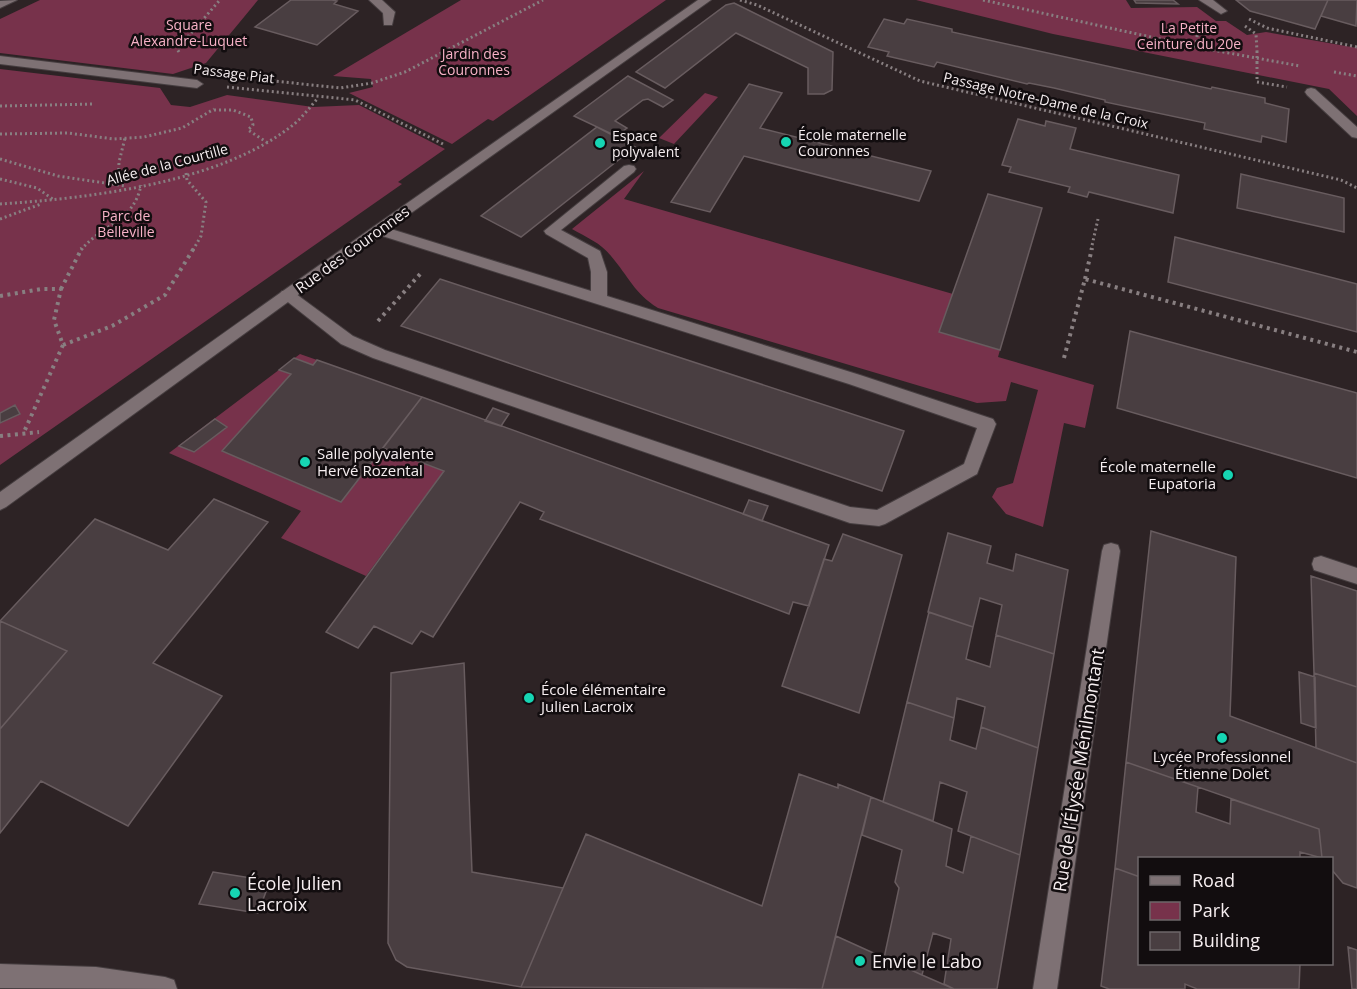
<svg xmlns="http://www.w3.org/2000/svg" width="1357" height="989" viewBox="0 0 1357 989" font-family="'Open Sans',sans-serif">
  <rect width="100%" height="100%" fill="#2d2325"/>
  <path fill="#77324b" d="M40,0H258L206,63L173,74L0,53V19Z
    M461,0H666L493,121L488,119L452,144L349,93L373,87L371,79L333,76Z
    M916,0H1126L1131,8L1197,7L1216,21H1226L1247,35L1266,32L1357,48V116L1329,89L1053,34Z
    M0,69L160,88L171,105L190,107L227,95L313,107L359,105L445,149L398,182L402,184L0,465Z
    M705,93L718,97L674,144L659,138Z
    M644,171L624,199L953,294L1000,350L998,357L1094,385L1085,428L1064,423L1043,527L1006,514L992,497L997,488L1013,483L1038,390L1011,382L1006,401L977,403L658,308C634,293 629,277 611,256C601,243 586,237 572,229Z
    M300,354L422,397L383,448L444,471L366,576L281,538L301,511L169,453Z"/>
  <path fill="#493e41" stroke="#685c5f" stroke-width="1.5" d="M291,0H332L337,1L334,4L358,11L317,45L255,27Z
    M1134,0H1173L1178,4L1136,3Z
    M1236,0H1328L1315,29L1250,11Z
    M1328,0H1357L1356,26L1321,16Z
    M734,3L833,52L832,90L824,94H808V68L736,33L665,88L636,72L726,5Z
    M884,19L904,24L907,19L952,29V32L1211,89L1212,87L1265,98V103L1289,109L1286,142L1262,136L1261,142L1204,129L1205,123L1105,102V100L1054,88L1029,83L1027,84L937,62L934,67L887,56L889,52L868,47Z
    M628,76L673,100L663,107L648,99L643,100L615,121L627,128L616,136L574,116Z
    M749,84L782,93L760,128L931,171L919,201L744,156L710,212L671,202Z
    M1018,119L1045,126L1046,121L1076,128L1070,149L1179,175L1173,213L1089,192L1087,197L1068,192L1070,187L1009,172L1011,167L1002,165Z
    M597,127L635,147L521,237L481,216Z
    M1241,174L1344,198V232L1237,208Z
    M988,194L1042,208L1000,350L939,332Z
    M1175,237L1357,284V332L1168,282Z
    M440,279L904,431L882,491L401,326Z
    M1130,331L1357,393V478L1117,408Z
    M294,358L313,365L317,360L422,397L341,502L222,451L291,374L279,370Z
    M422,397L829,545L809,606L793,602L789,614L540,519L544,512L520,502L433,637L421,631L412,644L374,626L358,648L326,632L444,471L383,448Z
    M15,405L20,414L0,423V413Z
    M493,408L509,414L501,426L485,421Z
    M215,419L227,427L194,452L179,446Z
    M214,499L268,522L153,663L222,696L128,826L41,781L0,833V729L67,651L0,621L95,519L168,550Z
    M749,500L768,506L762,521L743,514Z
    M1151,531L1236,557L1230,716L1357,763V888L1343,883L1332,870V858H1322L1319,829L1126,762Z
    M948,533L991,546L987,563L1013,571L1016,554L1068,570L1054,654L996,635L1002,605L980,598L973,627L928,612Z
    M843,534L902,555L859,713L782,686L824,559L832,561Z
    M1311,576L1357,591V687L1314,673Z
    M929,612L973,627L966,659L990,667L996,635L1054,654L1038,748L981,727L985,707L957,698L954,718L907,702Z
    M0,621L67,651L0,729Z
    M464,663L472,872L563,888L521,987L407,967L396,960L388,943L391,673Z
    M1299,672L1315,677L1316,728L1301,723Z
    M1314,673L1357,687V763L1316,748Z
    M907,702L954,718L950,740L976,749L981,727L1038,748L1020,855L958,831L967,792L940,782L933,821L883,802Z
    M1126,762L1198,787L1196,812L1230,824L1231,799L1319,829L1322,858L1300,852V858H1140V877L1115,868Z
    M799,774L838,788V784L871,797L822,989L521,987L586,834L762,906Z
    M871,797L952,829L946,866L963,873L971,836L1020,855L997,989H954L944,984L951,939L933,933L922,975L884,958L899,888L895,882L902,850L862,835Z
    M1115,868L1140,877V964H1300L1299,989H1197L1185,984V989H1109L1101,986Z
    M213,872L270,881L258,913L199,904Z
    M836,936L922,975L954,989H822Z
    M1348,947L1357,950V989H1352Z"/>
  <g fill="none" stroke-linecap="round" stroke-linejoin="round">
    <defs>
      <path id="service" d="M369,0H382L395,12L392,25H384L383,13Z
        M629,165L634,166L636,169L634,172L561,230L600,251L607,272V296L860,375L993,419L996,424L977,474L885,524L879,526L850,523L373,358L341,344L279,295L282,291H292L353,336L385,350L850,507L877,510L964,464L977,428L849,384L373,233L371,230L378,225L591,291V272L588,258L546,234L544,231L624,166Z"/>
      <path id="pedestrian" d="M698,0H711L383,233L6,507L0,510V492L373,227Z
        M0,56L197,80L203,84L197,88L0,64Z
        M1311,88L1315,89L1357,127V138L1352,137L1307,95L1305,92L1307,89Z
        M1111,543L1118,545L1120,551L1057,989H1033L1102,551L1104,545Z
        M1321,556L1357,568V584L1314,570L1312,564L1314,558Z"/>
      <path id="minor" d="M17,0L0,8V1Z
        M1199,0H1213L1227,11L1221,14Z
        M0,964L96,967L165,977L174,980L177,989L0,988Z"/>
    </defs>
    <use href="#service" stroke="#463e40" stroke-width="2"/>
    <use href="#pedestrian" stroke="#463e40" stroke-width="2"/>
    <use href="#minor" stroke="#463e40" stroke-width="2"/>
    <path stroke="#887f81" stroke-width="3" stroke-dasharray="2 3" stroke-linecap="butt" d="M740,0L757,5L920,81L1341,180L1357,188
      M983,0L1196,47L1300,66
      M1249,19L1267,28L1357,47
      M1245,26L1256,34L1257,51
      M1196,47L1198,27
      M179,52L177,49L220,0
      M1257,62V82L1287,87
      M1334,72L1357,76
      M227,76L340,88L372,83L405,72L543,0
      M227,87L355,100L445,145
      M0,106L95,104
      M214,110H233L251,117L253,125L248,130L268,143
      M0,134L68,133L114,139L144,137L182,128L214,109
      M0,159L58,176L125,186
      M186,173L187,180L206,202L201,236L193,250
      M0,179L37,188L54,200
      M118,185L119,162L125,138
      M0,204C91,198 220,183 293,125C302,118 310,107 318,98
      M0,219L41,204
      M81,250C102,224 134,222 141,185
      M1091,250L1098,219"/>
    <path stroke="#887f81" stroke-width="4" stroke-dasharray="3 4.5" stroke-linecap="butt" d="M1085,279L1092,248
      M61,289L82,248
      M0,296L42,289H61L54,320L63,345L24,432
      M378,321L421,273
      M63,345L112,326L165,295L194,248
      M1064,358L1085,279L1357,352
      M0,436L39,432"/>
    <use href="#service" fill="#7e7174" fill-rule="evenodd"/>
    <use href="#pedestrian" fill="#7e7174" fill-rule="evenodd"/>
    <use href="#minor" fill="#7e7174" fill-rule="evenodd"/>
    <path stroke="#887f81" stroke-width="3" stroke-dasharray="2 3" stroke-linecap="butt" d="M1257,51V62"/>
  </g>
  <g fill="#16d5b3" stroke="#120d0f" stroke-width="2">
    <circle cx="786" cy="142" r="6"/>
    <circle cx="600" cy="143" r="6"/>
    <circle cx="305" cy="462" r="6"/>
    <circle cx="1228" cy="475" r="6"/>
    <circle cx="529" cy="698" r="6"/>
    <circle cx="1222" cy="738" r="6"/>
    <circle cx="235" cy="893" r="6"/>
    <circle cx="860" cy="961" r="6"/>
  </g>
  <g text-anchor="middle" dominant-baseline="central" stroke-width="5" stroke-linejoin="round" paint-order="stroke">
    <g font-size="14" fill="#f8b2c7" stroke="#120d0f">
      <text x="189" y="24">Square<tspan x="189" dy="16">Alexandre-Luquet</tspan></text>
      <text x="1189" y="27">La Petite<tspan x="1189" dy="16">Ceinture du 20e</tspan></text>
      <text x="474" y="53">Jardin des<tspan x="474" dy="16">Couronnes</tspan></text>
      <text x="126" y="215">Parc de<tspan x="126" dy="16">Belleville</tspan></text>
    </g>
    <g font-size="14" fill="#f6eef0" stroke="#120d0f">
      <text transform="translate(234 73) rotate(7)">Passage Piat</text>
      <text transform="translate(1046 100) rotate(13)">Passage Notre-Dame de la Croix</text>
      <text transform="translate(167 164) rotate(-15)">Allée de la Courtille</text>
    </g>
    <g font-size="14" fill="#f6eef0" stroke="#120d0f" text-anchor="start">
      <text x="798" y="134">École maternelle<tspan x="798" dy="16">Couronnes</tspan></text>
      <text x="612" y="135">Espace<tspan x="612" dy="16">polyvalent</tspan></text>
    </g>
    <g font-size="15" fill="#f6eef0" stroke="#120d0f">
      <text transform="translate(352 249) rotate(-36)">Rue des Couronnes</text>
    </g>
    <g font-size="15" fill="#f6eef0" stroke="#120d0f" text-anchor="start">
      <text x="317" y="453">Salle polyvalente<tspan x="317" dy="17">Hervé Rozental</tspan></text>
      <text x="1216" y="466" text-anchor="end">École maternelle<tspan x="1216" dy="17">Eupatoria</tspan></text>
      <text x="541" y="689">École élémentaire<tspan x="541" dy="17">Julien Lacroix</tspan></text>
      <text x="1222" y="756" text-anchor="middle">Lycée Professionnel<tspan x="1222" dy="17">Étienne Dolet</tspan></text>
    </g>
    <g font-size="18" fill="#f6eef0" stroke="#120d0f">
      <text transform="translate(1078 770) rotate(-81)">Rue de l’Élysée Ménilmontant</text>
    </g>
    <g font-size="18" fill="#f6eef0" stroke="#120d0f" text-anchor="start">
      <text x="247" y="883">École Julien<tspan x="247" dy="21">Lacroix</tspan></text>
      <text x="872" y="961">Envie le Labo</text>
    </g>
  </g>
  <rect x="1138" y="857" width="195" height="108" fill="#120d0f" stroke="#6d6769" stroke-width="1.5"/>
  <rect x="1150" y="876" width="30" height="9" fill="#7e7174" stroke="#6d6769" stroke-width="1.5"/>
  <text x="1192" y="887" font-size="18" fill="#f6eef0">Road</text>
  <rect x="1150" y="902" width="30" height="18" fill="#77324b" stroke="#6d6769" stroke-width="1.5"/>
  <text x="1192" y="917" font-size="18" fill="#f6eef0">Park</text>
  <rect x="1150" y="932" width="30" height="18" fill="#493e41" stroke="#6d6769" stroke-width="1.5"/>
  <text x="1192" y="947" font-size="18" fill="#f6eef0">Building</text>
</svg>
